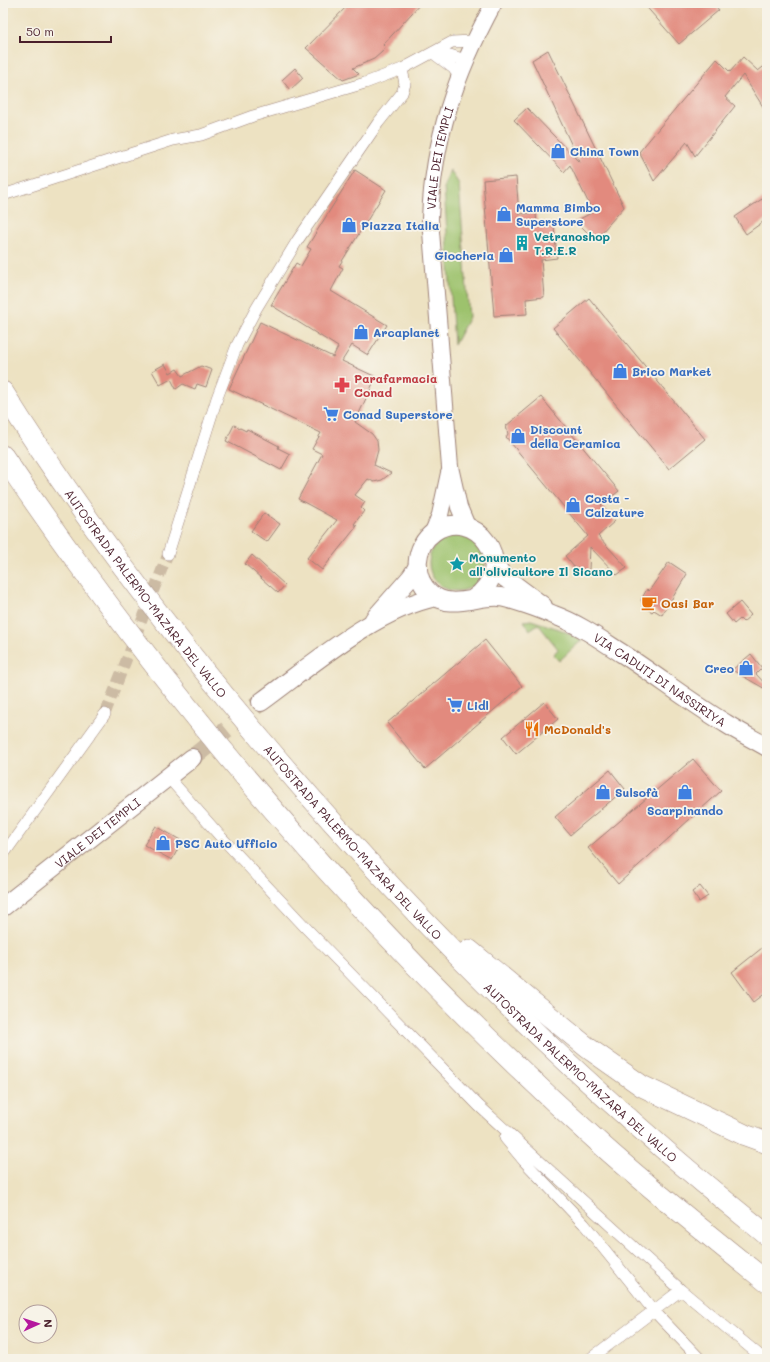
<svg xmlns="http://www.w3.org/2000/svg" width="770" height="1362" viewBox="0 0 770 1362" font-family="Mali,sans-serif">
  <rect width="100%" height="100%" fill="#f7f3e8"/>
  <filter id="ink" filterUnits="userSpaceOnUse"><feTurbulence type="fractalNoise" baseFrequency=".025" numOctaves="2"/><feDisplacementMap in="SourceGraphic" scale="8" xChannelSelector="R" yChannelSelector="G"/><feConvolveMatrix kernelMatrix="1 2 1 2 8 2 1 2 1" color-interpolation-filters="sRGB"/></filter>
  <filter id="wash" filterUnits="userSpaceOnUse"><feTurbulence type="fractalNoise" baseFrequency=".012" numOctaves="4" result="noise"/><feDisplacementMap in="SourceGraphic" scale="16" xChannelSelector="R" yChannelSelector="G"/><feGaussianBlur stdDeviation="0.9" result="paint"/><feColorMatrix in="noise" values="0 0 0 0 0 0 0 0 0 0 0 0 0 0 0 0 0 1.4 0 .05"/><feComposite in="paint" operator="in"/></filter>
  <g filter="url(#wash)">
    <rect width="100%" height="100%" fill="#ede2c2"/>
    <path fill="#9dc26d" stroke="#74704c" d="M450,170L459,184L469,317L454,345L444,186Z
      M429 563a28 28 0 1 1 56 0a28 28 0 1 1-56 0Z
      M531,620L562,630L582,640L559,661L553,655L558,649L538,624L530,630L524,621Z"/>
    <g id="blocks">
      <path fill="#e28a7e" d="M350,3H421L383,45L385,47L382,52L374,59L353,68L359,74L343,80L306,48Z
        M643,3H713L719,10L679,44Z
        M548,50L624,207L595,240L576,221L593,212L570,165L564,172L514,120L527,108L580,163L532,60Z
        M743,57L758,71L767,64V113L743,75L725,97L735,106L695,156L687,142L654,181L639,152L717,59L730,72Z
        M295,68L303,78L290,90L282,80Z
        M355,170L386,190L339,266L343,268L331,291L387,325L368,355L352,345L342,361L376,377L355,422L372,434L377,441L378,450L374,465L391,473L382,480L374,482L368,479L355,495L365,502L361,508L364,511L354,524L357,526L322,570L307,558L337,520L298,499L322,454L312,449L321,433L229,389L260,322L333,357L338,347L271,305L296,263L301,266L311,249L307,247Z
        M516,177L519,214L536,213L537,227L554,226L557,258L541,260L544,297L526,299L527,314L494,316L483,180Z
        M762,199L767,206V219L746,234L735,217Z
        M589,298L705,439L669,469L553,328Z
        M165,364L170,373L177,369L182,376L201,366L212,370L206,387L197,384L195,389L183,384L176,389L171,379L160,385L152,371Z
        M541,397L619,491L601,505L615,521L598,536L627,568L617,575L590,547L589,570L574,567L565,556L588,536L506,437L508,434L506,426Z
        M234,425L246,431L247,429L279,446L278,448L290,454L281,470L226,441Z
        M264,513L280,524L267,542L251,531Z
        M252,555L285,585L278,593L245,564Z
        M669,562L687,574L662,615L654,610L652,612L644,607L641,600L647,589L649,591Z
        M740,602L751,615L743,622L740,619L734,624L726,614Z
        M485,640L522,686L425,769L387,723Z
        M751,654L762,668L756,674L767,686V690L732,670Z
        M544,702L558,719L516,754L503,737Z
        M693,759L721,791L618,884L588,848Z
        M610,770L625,789L570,835L555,817Z
        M156,826L182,841L172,860L144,845Z
        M700,886L708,896L699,902L692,892Z
        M767,944V992L754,1002L732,972Z"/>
    </g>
  </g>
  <g filter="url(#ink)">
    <use href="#blocks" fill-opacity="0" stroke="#9c8076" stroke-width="1"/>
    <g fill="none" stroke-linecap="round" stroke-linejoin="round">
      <path stroke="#ccbba4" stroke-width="11" stroke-dasharray="11 5.5" stroke-linecap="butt" d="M105,714L168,554"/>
      <path stroke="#ccbba4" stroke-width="18" stroke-dasharray="18 9" stroke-linecap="butt" d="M192,758L261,702"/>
      <defs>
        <path id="minor" d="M433,53L453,68L459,76
          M435,54L450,55L465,60
          M3,195L173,140L201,135L253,116L365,83L402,69L452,42L473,41
          M168,554L217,398L237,345L256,309L297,241L378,123L402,93L405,84L402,69
          M169,778L220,836L307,929L479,1106L681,1290L764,1359
          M3,855L105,714
          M505,1138L524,1161L584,1224L653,1310L700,1359
          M590,1359L681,1290"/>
        <g id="secondary">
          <path id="s1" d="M467,526L459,507L450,467L430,219C433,139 456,73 494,3"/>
          <path d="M433,532L440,515L449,473"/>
        </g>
        <g id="primary">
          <path d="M495,565L504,577L543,606"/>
          <path id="s2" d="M473,599C522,565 474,504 434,532C414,546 412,577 430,593C451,611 475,595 500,597C513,599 541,609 554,615C579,624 601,640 623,654C657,676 690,702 725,723C739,732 753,739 767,747"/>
          <path d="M374,619L411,577L418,566"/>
          <path d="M261,702C312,665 374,610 436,597"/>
          <path id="s3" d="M3,907L192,758"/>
        </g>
        <g id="motorway">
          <path id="s4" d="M3,392C79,514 170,632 263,742C415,922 583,1088 767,1235"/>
          <path d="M3,456C174,710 377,943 605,1148C658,1195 712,1238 767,1282"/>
          <path d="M469,950L588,1048L642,1086L745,1135L767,1143"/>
        </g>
      </defs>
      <use href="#minor" stroke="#9c8076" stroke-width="12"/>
      <use href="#secondary" stroke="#9c8076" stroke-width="18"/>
      <use href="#primary" stroke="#9c8076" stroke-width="20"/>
      <use href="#motorway" stroke="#9c8076" stroke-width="22"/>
      <use href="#minor" stroke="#fff" stroke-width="11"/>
      <use href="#secondary" stroke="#fff" stroke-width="16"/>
      <use href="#primary" stroke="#fff" stroke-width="18"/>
      <use href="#motorway" stroke="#fff" stroke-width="21"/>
    </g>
  </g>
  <defs>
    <symbol id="shop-bare" viewBox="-9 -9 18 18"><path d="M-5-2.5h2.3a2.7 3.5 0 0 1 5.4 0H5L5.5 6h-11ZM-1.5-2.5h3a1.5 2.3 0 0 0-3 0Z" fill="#3f7fe0" stroke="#f7f3e8" stroke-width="2.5" paint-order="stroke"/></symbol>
    <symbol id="building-bare" viewBox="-9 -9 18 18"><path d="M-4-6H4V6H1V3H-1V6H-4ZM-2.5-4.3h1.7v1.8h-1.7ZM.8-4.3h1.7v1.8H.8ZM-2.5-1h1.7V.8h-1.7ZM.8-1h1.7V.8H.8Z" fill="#0f9aa8" stroke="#f7f3e8" stroke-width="2.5" paint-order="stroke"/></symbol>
    <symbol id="pharmacy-bare" viewBox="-9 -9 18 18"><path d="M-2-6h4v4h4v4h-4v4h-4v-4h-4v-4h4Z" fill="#e0444e" stroke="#f7f3e8" stroke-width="2.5" paint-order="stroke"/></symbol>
    <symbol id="supermarket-bare" viewBox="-9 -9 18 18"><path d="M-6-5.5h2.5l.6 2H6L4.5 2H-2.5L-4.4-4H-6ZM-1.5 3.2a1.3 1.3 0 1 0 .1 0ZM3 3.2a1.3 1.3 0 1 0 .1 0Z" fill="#3f7fe0" stroke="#f7f3e8" stroke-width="2.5" paint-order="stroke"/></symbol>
    <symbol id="sight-bare" viewBox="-9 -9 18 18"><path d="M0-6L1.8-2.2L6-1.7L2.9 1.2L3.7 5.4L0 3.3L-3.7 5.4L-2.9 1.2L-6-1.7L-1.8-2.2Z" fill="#0f9aa8" stroke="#f7f3e8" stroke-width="2.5" paint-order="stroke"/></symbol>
    <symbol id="cafe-bare" viewBox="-9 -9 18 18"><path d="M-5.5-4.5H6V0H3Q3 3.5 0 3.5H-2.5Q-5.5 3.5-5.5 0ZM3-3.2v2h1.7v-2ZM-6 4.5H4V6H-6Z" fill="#e8710a" stroke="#f7f3e8" stroke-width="2.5" paint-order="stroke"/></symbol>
    <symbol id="restaurant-bare" viewBox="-9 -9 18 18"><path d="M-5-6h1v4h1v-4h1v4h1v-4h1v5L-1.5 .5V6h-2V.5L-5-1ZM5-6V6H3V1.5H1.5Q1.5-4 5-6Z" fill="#e8710a" stroke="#f7f3e8" stroke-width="2.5" paint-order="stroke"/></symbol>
  </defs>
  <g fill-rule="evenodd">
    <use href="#shop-bare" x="547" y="140" width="22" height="22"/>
    <use href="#shop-bare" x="493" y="203" width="22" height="22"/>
    <use href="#shop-bare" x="338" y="214" width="22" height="22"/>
    <use href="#building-bare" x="511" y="232" width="22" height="22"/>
    <use href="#shop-bare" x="495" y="244" width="22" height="22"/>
    <use href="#shop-bare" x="350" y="321" width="22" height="22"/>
    <use href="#shop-bare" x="609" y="360" width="22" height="22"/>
    <use href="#pharmacy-bare" x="331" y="374" width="22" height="22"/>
    <use href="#supermarket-bare" x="320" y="403" width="22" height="22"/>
    <use href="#shop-bare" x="507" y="425" width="22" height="22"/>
    <use href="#shop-bare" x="562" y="494" width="22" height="22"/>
    <use href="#sight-bare" x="446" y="553" width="22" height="22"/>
    <use href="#cafe-bare" x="638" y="592" width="22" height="22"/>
    <use href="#shop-bare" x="735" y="657" width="22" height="22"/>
    <use href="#supermarket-bare" x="444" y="694" width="22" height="22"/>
    <use href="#restaurant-bare" x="521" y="718" width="22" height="22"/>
    <use href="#shop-bare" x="592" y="781" width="22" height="22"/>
    <use href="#shop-bare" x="674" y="781" width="22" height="22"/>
    <use href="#shop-bare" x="152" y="832" width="22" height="22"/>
  </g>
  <g text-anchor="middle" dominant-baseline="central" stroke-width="3.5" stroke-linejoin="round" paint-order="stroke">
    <g font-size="12" font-weight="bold" fill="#366cbe" stroke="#f7f3e8" text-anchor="start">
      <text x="570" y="151">China Town</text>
      <text x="516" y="207">Mamma Bimbo<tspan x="516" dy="14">Superstore</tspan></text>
      <text x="361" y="225">Piazza Italia</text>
      <text x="494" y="255" text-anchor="end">Giocheria</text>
      <text x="373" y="332">Arcaplanet</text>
      <text x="632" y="371">Brico Market</text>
      <text x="343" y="414">Conad Superstore</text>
      <text x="530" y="429">Discount<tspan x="530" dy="14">della Ceramica</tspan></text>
      <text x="585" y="498">Costa -<tspan x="585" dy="14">Calzature</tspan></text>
      <text x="734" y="668" text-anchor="end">Creo</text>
      <text x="467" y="705">Lidl</text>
      <text x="615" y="792">Sulsofà</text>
      <text x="685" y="810" text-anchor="middle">Scarpinando</text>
      <text x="175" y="843">PSC Auto Ufficio</text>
    </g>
    <g font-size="12" fill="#4a1f2b" stroke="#f7f3e8">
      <text stroke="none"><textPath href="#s1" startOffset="372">VIALE DEI TEMPLI</textPath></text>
      <text stroke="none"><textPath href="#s4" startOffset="247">AUTOSTRADA PALERMO-MAZARA DEL VALLO</textPath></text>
      <text stroke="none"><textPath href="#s2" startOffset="449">VIA CADUTI DI NASSIRIYA</textPath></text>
      <text stroke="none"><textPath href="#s3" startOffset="120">VIALE DEI TEMPLI</textPath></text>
      <text stroke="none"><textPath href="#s4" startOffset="571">AUTOSTRADA PALERMO-MAZARA DEL VALLO</textPath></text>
      <text stroke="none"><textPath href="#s4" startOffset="895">AUTOSTRADA PALERMO-MAZARA DEL VALLO</textPath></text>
    </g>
    <g font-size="12" font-weight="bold" fill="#0d838f" stroke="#f7f3e8" text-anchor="start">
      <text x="534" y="236">Vetranoshop<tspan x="534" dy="14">T.R.E.R</tspan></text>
      <text x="469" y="557">Monumento<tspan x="469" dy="14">all'olivicultore Il Sicano</tspan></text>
    </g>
    <g font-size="12" font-weight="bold" fill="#be3a42" stroke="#f7f3e8" text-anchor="start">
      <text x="354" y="378">Parafarmacia<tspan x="354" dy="14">Conad</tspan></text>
    </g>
    <g font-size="12" font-weight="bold" fill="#c56008" stroke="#f7f3e8" text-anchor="start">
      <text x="661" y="603">Oasi Bar</text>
      <text x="544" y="729">McDonald's</text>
    </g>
  </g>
  <rect width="770" height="1362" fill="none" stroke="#f7f3e8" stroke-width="16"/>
  <g transform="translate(38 1324) rotate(87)"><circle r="19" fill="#f7f3e8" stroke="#b29e9c"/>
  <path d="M0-3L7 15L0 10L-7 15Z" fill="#b5179e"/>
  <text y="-6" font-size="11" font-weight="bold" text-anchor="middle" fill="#4a1f2b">N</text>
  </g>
  <path d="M20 36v6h91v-6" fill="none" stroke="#4a1f2b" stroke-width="2"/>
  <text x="26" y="36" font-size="12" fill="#4a1f2b" stroke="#f7f3e8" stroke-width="3" paint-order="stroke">50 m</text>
</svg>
